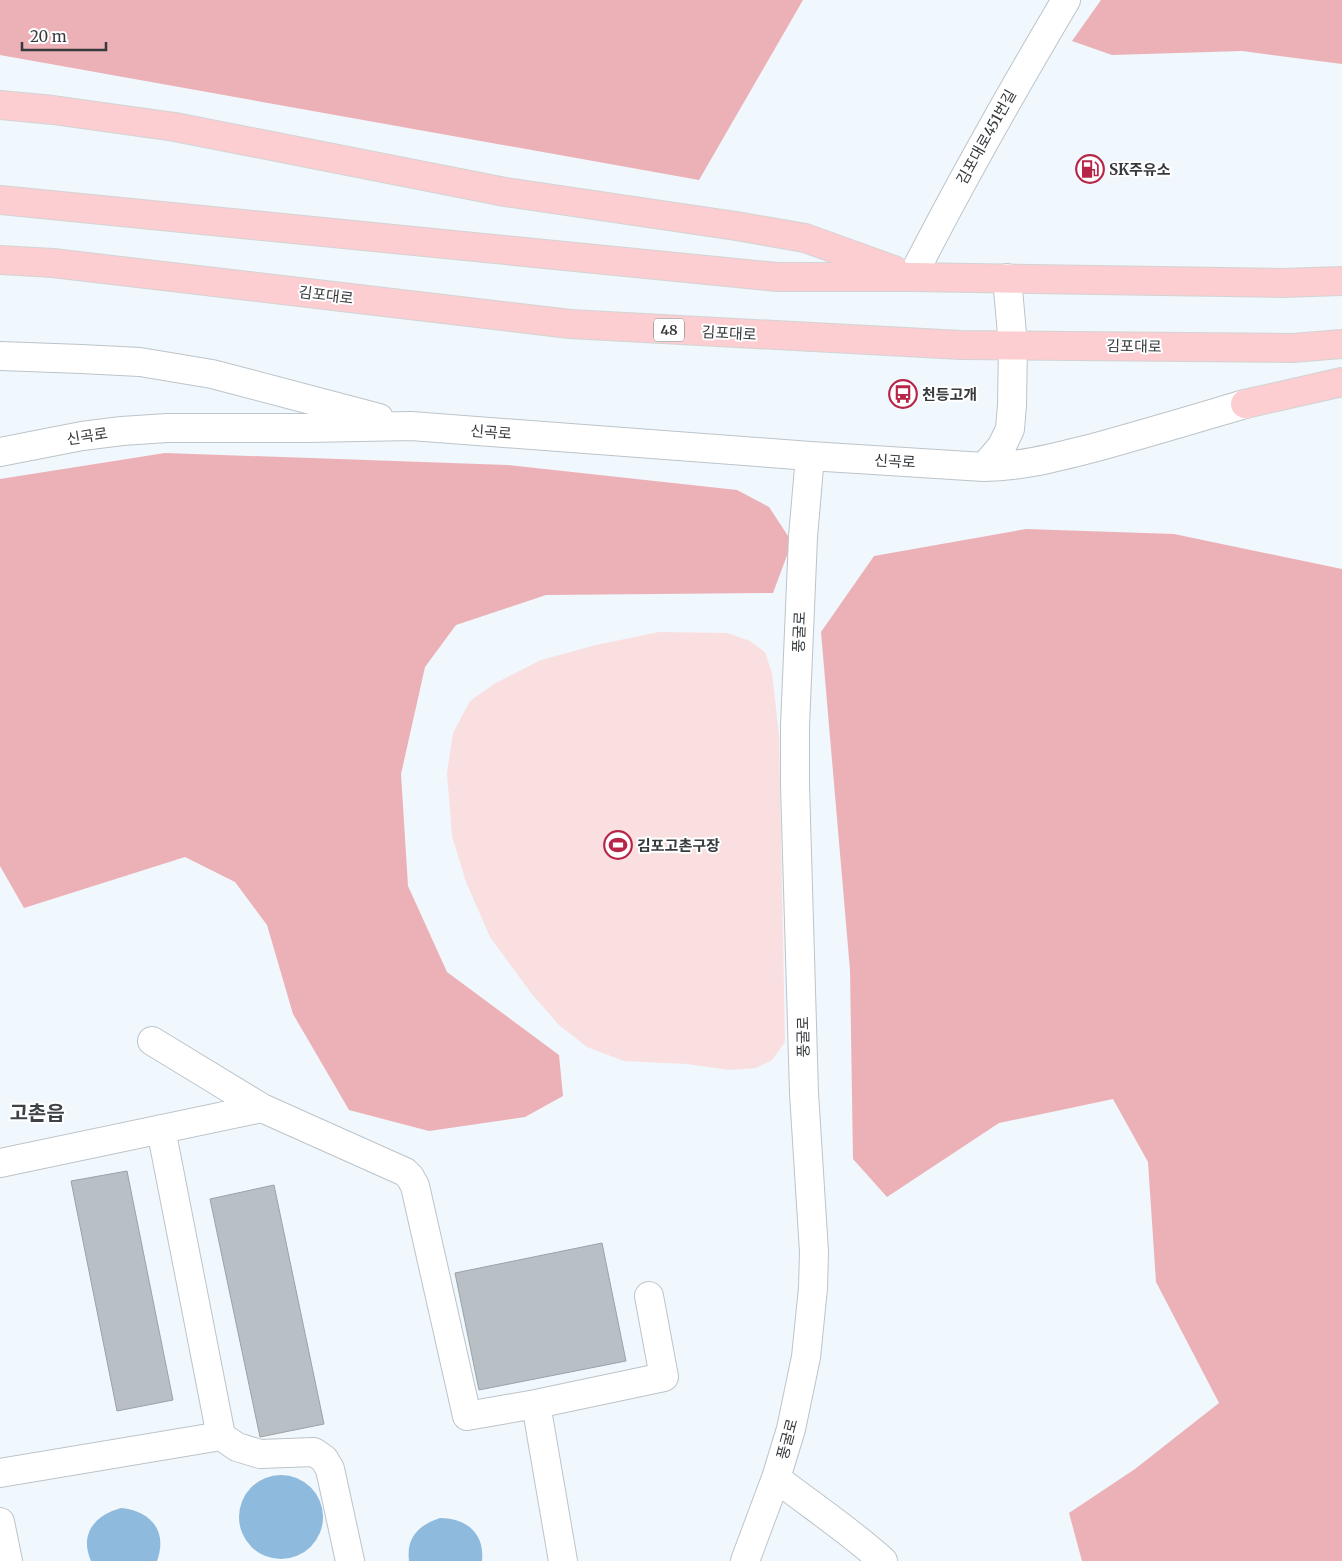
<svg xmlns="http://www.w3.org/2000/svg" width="1342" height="1561" viewBox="0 0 1342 1561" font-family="Merriweather,'Noto Sans KR',serif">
  <rect width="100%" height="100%" fill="#f0f7fd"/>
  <path fill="#fadfe0" d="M659,632L727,633L750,641L765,652L772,673L779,735L785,1042L772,1060L756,1068L729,1070L687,1064L624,1061L587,1047L559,1025L531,993L490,937L466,882L452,836L447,773L453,733L470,701L494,684L541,660L596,645Z"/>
  <path fill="#ebb1b6" d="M0,0H803L699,180L0,55Z
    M1101,0H1342V64L1242,51L1112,55L1072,41Z
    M165,453L507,465L737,490L769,507L792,542L773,593L546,595L456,625L425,667L401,774L408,886L447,972L559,1055L563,1096L525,1117L429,1131L349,1110L293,1014L267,925L235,882L185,857L24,908L0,866V479Z
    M1026,529L1174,534L1342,569V1561H1082L1069,1513L1135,1469L1219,1403L1156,1282L1148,1162L1113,1099L999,1123L887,1197L853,1159L850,970L821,632L874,556Z"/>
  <path fill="#8ebadd" d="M239 1517a42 42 0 1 1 84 0a42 42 0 1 1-84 0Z
    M121,1508C151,1511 168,1531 157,1561H91C79,1534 95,1515 121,1508Z
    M440,1518C466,1518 485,1533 482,1561H409C406,1537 419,1525 440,1518Z"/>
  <path fill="#b8c0c6" stroke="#9ba2a7" d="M127,1171L173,1400L117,1411L71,1181Z
    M274,1185L324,1424L260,1437L210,1199Z
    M602,1243L626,1361L479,1390L455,1273Z"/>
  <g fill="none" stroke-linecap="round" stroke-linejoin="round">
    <defs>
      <path id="minor" d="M912,277C960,183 1012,91 1066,0
        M0,356L81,359L140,362L212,374L379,418
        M0,452L82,436L122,431L167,428H309L411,426L810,456L984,467L1002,446L1010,429L1012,405L1013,345L1007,278
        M810,456L803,537L795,726V785L804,1093L814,1252L813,1288L806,1357L791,1429L776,1478C812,1506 850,1531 883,1561
        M984,467C1021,467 1057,457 1093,448C1144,434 1194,419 1245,404
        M152,1041L262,1108
        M161,1129L221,1436
        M0,1163L262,1108L405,1172L410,1177L415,1186L467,1416L536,1404L664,1377L649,1296
        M536,1404L563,1561
        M0,1473L221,1436L237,1447L260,1454L314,1452L324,1459L330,1469L350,1561
        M0,1522L8,1561
        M745,1561L776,1478"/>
      <path id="major" d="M0,105L53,110L175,127L505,192L736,226L805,238L894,270
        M0,200L777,277H912L1282,283L1342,281
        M0,260L53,263L570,324L961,345L1293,348L1342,344
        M1245,404L1342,382"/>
    </defs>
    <use href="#minor" stroke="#bcc4c9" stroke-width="30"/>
    <use href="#major" stroke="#d3d4d4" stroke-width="30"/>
    <use href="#minor" stroke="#fff" stroke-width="28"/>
    <use href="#major" stroke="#fccdd1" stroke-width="28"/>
  </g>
  <defs>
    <symbol id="fuel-ring" viewBox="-11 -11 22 22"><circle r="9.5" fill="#fff" stroke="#b72649" stroke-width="1.5"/><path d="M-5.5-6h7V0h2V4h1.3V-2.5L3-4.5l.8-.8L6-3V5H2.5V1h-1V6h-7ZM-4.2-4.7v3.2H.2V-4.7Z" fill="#b72649"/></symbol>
    <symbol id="bus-ring" viewBox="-11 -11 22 22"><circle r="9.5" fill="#fff" stroke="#b72649" stroke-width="1.5"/><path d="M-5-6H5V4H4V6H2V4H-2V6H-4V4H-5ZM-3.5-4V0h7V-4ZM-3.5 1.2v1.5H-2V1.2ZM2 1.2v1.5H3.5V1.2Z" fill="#b72649"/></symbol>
    <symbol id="stadium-ring" viewBox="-11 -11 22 22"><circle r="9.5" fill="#fff" stroke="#b72649" stroke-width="1.5"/><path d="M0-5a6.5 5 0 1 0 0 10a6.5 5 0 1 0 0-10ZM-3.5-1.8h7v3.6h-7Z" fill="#b72649"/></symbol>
  </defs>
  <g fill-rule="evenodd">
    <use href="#fuel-ring" x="1074" y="153" width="32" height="32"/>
    <use href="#bus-ring" x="887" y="378" width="32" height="32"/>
    <use href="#stadium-ring" x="602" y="829" width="32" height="32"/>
  </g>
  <g text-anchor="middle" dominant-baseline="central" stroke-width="4" stroke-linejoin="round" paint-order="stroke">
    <rect fill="#fff" stroke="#737577" stroke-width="1" x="654" y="318.5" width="30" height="23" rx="4"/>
    <g font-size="14" font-weight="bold" fill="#373a3d">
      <text x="669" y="330">48</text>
    </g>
    <g font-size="15" fill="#373a3d" stroke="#fff">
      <text transform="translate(986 137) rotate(-61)">김포대로451번길</text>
      <text transform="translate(326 295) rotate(7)">김포대로</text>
      <text transform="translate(729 333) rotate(3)">김포대로</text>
      <text transform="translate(1134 346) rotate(1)">김포대로</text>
      <text transform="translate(491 432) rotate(4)">신곡로</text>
      <text transform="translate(87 436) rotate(-9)">신곡로</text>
      <text transform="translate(895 461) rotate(3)">신곡로</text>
      <text transform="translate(799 632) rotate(-88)">풍굴로</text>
      <text transform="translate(803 1037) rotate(-91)">풍굴로</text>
      <text transform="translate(787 1439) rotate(-75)">풍굴로</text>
    </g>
    <g font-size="15" font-weight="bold" fill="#373a3d" stroke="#fff" text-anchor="start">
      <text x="1109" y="169">SK주유소</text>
      <text x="922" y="394">천등고개</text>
      <text x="637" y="845">김포고촌구장</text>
    </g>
    <g font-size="20" font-weight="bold" fill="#3c4247" stroke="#fff">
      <text x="37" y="1112">고촌읍</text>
    </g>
  </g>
  <path d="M22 42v8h84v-8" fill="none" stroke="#373a3d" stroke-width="2.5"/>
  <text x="30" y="42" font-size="15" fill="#373a3d" stroke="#ffffff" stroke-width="4" paint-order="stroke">20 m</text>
</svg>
